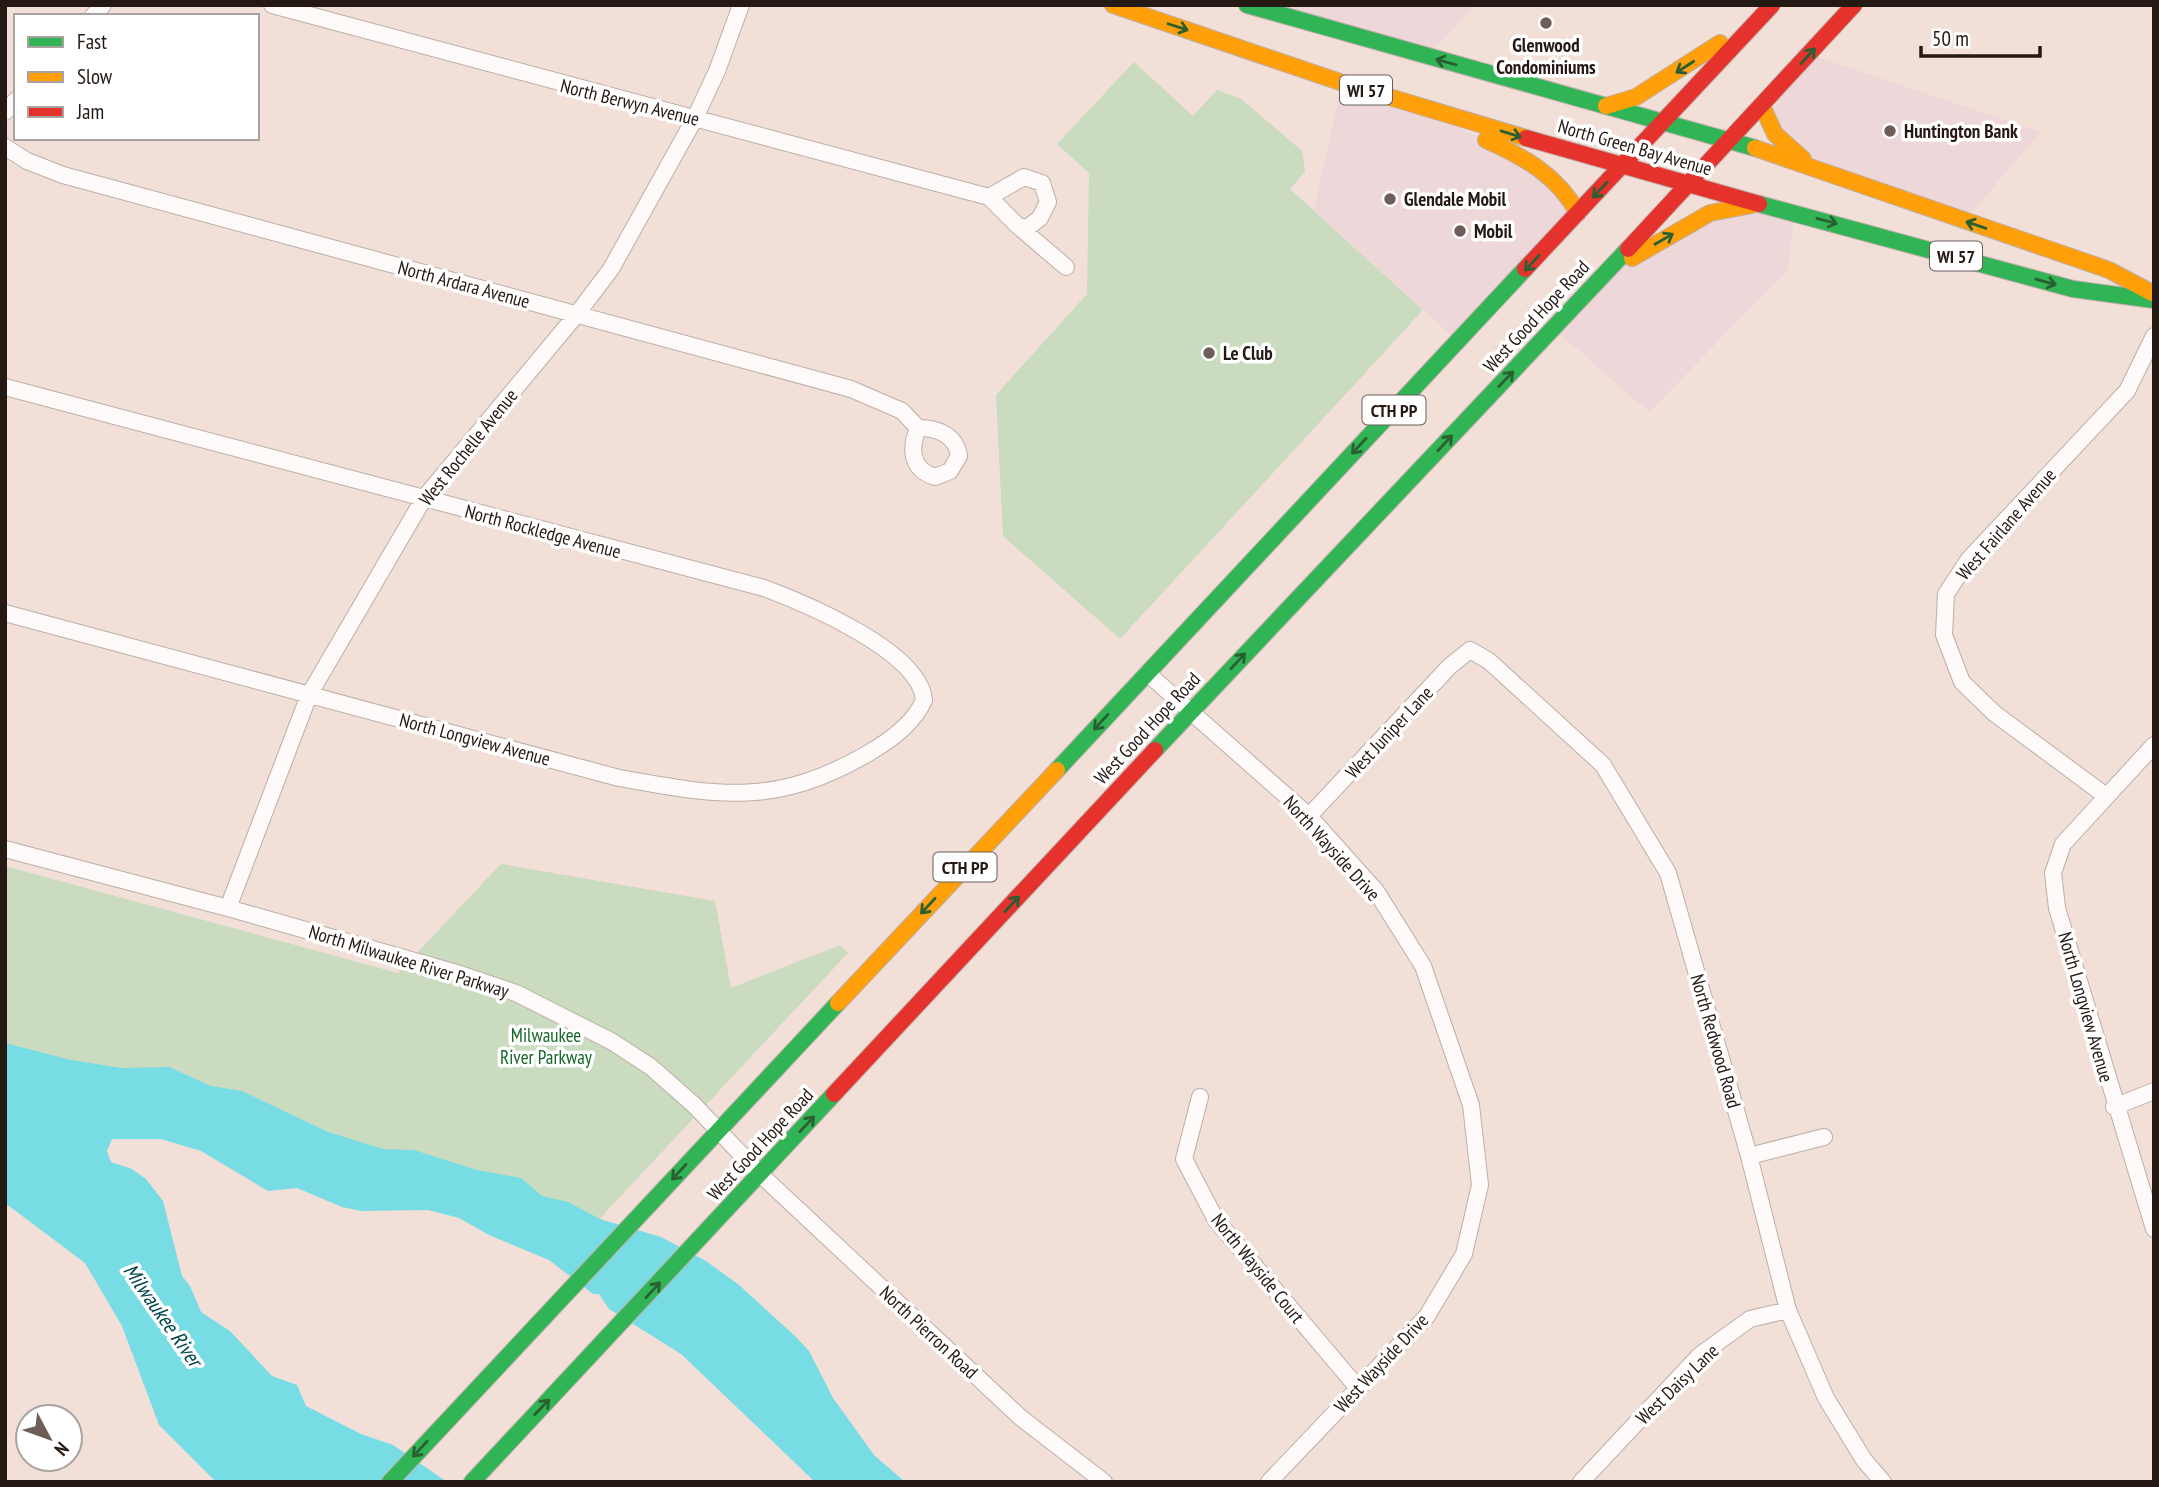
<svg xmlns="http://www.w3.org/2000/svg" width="2159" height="1487" viewBox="0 0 2159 1487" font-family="'PT Sans Narrow',sans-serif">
  <rect width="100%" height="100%" fill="#f2dfd7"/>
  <path fill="#eed7d8" d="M1247,5H1475L1427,56Z
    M1809,54L2041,132L1964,221L1819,170L1767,119Z
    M1342,82L1392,98L1514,153L1578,213L1458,341L1314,210Z
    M1794,212L1788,270L1649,412L1553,328L1605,274L1710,213Z"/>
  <path fill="#cadbc0" d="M1134,62L1193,116L1217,90L1241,99L1302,151L1305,172L1290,189L1423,310L1120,639L1003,536L996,395L1087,294L1089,173L1057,144Z
    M501,864L715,901L731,988L840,945L848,953L575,1245L239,1143L5,1112V866L398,973Z"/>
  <path fill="#78dce5" d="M5,1043L71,1060L122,1068L169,1067L211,1086L242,1091L328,1132L383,1149L414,1150L477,1170L521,1178L542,1196L568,1202L600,1219L661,1237L706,1261L739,1285L796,1337L809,1351L833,1398L874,1455L905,1482H815L681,1354L609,1309L599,1294H593L549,1260L489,1235L459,1218L428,1210L361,1211L342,1207L297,1188L268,1191L201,1151L161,1139H112L107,1151L111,1162L132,1169L146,1179L163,1201L182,1276L190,1286L201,1312L230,1331L272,1376L297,1385L306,1406L361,1434L393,1445L447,1482H216L159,1425L122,1326L85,1263L5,1203Z"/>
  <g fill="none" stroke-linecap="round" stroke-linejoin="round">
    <defs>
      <path id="street" d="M272,5L989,197L1018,226L1027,228L1040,218L1048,202L1042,183L1024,177L989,197
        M93,16L103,5
        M5,112L16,100
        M5,147L27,161L63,175L851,389L902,411L918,428
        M1018,226L1066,267
        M5,387L764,588C804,603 920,651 924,700C914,724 888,742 867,754C775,807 719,796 619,778L5,613
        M918,428C938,428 956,435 959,456L950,471L935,477C910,469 910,448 918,428Z
        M1147,673L1309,816L1376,891L1423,966L1471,1105L1480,1185L1464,1254L1427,1316L1269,1482
        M2154,745L2063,844L2053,873L2057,908L2154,1229
        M2106,796L1994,713L1962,682L1944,635L1946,594L1969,559L2127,391L2154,336
        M1309,816L1450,666L1470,650L1489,661L1603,765L1668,873L1749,1156L1788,1310L1826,1398L1864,1460L1883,1482
        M5,849L228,908L460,974L516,993L611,1041L651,1067L694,1105L760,1174L1020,1417L1104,1482
        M228,908L309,695L424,498L577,314L611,269L695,118L717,71L741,5
        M1200,1097L1184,1159L1216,1220L1357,1387
        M2114,1107L2154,1091
        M1749,1156L1824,1137
        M1581,1482L1700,1355L1750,1319L1788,1310"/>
      <path id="fast" d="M1247,5L1755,148
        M1759,204L2073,289L2154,300
        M1155,750L1628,249
        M1057,770L1525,269
        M390,1482L838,1003
        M472,1482L834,1094"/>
      <path id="slow" d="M1113,5L1346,84L1526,138
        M1606,106L1636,97L1720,43
        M1762,106L1775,134L1803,159
        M1486,140C1524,157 1557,175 1578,213
        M1755,148L2109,270L2152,293
        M1632,258L1710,213L1752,205
        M838,1003L1057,770"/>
      <path id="jam" d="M1526,138L1759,204
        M1628,249L1854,5
        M1525,269L1772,5
        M834,1094L1155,750"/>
    </defs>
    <use href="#street" stroke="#bdaea8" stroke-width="18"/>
    <use href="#fast" stroke="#bdaea8" stroke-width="18"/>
    <use href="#slow" stroke="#bdaea8" stroke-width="18"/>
    <use href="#jam" stroke="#bdaea8" stroke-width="18"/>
    <use href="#street" stroke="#fdfaf9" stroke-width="16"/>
    <use href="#fast" stroke="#30b455" stroke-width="16"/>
    <use href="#slow" stroke="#ff9f0a" stroke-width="16"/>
    <use href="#jam" stroke="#e5322d" stroke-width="16"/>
  </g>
  <defs><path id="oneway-shaft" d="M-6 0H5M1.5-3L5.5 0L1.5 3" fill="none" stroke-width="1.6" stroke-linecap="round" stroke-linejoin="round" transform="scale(1.75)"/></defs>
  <g stroke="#2a5f31">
    <use href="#oneway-shaft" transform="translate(1178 27) rotate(18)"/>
    <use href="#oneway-shaft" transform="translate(1808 56) rotate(-48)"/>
    <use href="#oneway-shaft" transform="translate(1446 62) rotate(-164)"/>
    <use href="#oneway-shaft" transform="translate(1685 67) rotate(147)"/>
    <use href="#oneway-shaft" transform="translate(1511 134) rotate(17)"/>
    <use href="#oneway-shaft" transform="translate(1600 190) rotate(133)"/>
    <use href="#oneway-shaft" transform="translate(1827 221) rotate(15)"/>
    <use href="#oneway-shaft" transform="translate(1976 225) rotate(-161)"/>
    <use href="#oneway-shaft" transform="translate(1664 239) rotate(-30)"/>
    <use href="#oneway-shaft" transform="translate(1532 263) rotate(133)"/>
    <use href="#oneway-shaft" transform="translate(2046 282) rotate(16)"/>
    <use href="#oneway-shaft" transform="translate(1506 379) rotate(-46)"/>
    <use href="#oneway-shaft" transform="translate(1445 443) rotate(-47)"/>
    <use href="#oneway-shaft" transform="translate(1359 446) rotate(133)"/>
    <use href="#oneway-shaft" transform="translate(1238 661) rotate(-47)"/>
    <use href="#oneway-shaft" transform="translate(1101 722) rotate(133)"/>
    <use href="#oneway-shaft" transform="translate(1012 904) rotate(-47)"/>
    <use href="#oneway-shaft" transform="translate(928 906) rotate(133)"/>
    <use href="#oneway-shaft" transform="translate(807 1124) rotate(-47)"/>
    <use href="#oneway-shaft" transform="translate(679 1172) rotate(133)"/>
    <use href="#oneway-shaft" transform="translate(653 1290) rotate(-47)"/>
    <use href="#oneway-shaft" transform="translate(542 1407) rotate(-46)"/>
    <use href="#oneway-shaft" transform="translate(420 1449) rotate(133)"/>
  </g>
  <g fill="#6d5e58" stroke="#fff" stroke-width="2.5">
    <circle cx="1546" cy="23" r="7"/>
    <circle cx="1890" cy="131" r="7"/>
    <circle cx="1390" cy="199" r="7"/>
    <circle cx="1460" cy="231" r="7"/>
    <circle cx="1209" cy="353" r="7"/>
  </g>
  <g text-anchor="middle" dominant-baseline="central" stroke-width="7" stroke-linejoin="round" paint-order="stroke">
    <g fill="#fff" stroke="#665e5a" stroke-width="2">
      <rect x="1340" y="75.5" width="52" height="29" rx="5"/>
      <rect x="1930" y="241.5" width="52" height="29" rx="5"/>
      <rect x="1362.5" y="395.5" width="63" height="29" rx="5"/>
      <rect x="933.5" y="852.5" width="63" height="29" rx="5"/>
    </g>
    <g font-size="18" font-weight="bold" fill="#251914">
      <text x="1366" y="90">WI 57</text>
      <text x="1956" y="256">WI 57</text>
      <text x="1394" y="410">CTH PP</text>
      <text x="965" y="867">CTH PP</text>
    </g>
    <g font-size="19" font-weight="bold" fill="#251914" stroke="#fff" text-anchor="start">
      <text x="1546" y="45" text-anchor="middle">Glenwood<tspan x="1546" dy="22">Condominiums</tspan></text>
      <text x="1904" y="131">Huntington Bank</text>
      <text x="1404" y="199">Glendale Mobil</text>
      <text x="1474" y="231">Mobil</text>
      <text x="1223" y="353">Le Club</text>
    </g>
    <g font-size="19" fill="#251914" stroke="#fff">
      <text transform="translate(630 102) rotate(14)">North Berwyn Avenue</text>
      <text transform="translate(1635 147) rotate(16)">North Green Bay Avenue</text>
      <text transform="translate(464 284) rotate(15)">North Ardara Avenue</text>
      <text transform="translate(1536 316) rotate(-47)">West Good Hope Road</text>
      <text transform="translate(468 447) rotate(-51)">West Rochelle Avenue</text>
      <text transform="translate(2006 524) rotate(-49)">West Fairlane Avenue</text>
      <text transform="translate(543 531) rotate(15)">North Rockledge Avenue</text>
      <text transform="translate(1147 728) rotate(-47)">West Good Hope Road</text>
      <text transform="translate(1389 732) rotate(-47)">West Juniper Lane</text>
      <text transform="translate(475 739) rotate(15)">North Longview Avenue</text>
      <text transform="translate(1332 848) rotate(48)">North Wayside Drive</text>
      <text transform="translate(409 961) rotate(17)">North Milwaukee River Parkway</text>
      <text transform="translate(2086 1007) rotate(74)">North Longview Avenue</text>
      <text transform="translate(1716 1041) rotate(74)">North Redwood Road</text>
      <text transform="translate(760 1144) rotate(-47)">West Good Hope Road</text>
      <text transform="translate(1258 1268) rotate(51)">North Wayside Court</text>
      <text transform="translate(929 1332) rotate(43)">North Pierron Road</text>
      <text transform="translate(1381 1363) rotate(-47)">West Wayside Drive</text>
      <text transform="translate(1677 1384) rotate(-44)">West Daisy Lane</text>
    </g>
    <g font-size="19" fill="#156829" stroke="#fff">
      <text x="546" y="1035">Milwaukee<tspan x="546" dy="22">River Parkway</tspan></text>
    </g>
    <g font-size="21" font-style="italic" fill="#00454b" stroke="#fff">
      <text transform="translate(163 1315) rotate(55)">Milwaukee River</text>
    </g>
  </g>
  <rect width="2159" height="1487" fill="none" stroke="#251914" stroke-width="14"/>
  <rect x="14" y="14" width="245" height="126" fill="#ffffff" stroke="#a8a3a1" stroke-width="2"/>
  <rect x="28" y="37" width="35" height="10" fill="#30b455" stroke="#a8a3a1" stroke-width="2"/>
  <text x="77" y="49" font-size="21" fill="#251914">Fast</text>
  <rect x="28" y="72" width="35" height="10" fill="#ff9f0a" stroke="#a8a3a1" stroke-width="2"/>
  <text x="77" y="84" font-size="21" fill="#251914">Slow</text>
  <rect x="28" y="107" width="35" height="10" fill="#e5322d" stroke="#a8a3a1" stroke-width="2"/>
  <text x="77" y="119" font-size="21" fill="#251914">Jam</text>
  <g transform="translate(49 1438) rotate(131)"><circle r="33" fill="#ffffff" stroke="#a8a3a1" stroke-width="2"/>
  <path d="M0-5L12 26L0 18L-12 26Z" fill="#6d5e58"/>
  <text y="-10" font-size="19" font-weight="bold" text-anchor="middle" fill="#251914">N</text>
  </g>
  <path d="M1921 46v10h119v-10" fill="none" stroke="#251914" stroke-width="3.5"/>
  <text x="1932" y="46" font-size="21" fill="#251914" stroke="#ffffff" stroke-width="5" paint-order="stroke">50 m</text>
</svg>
